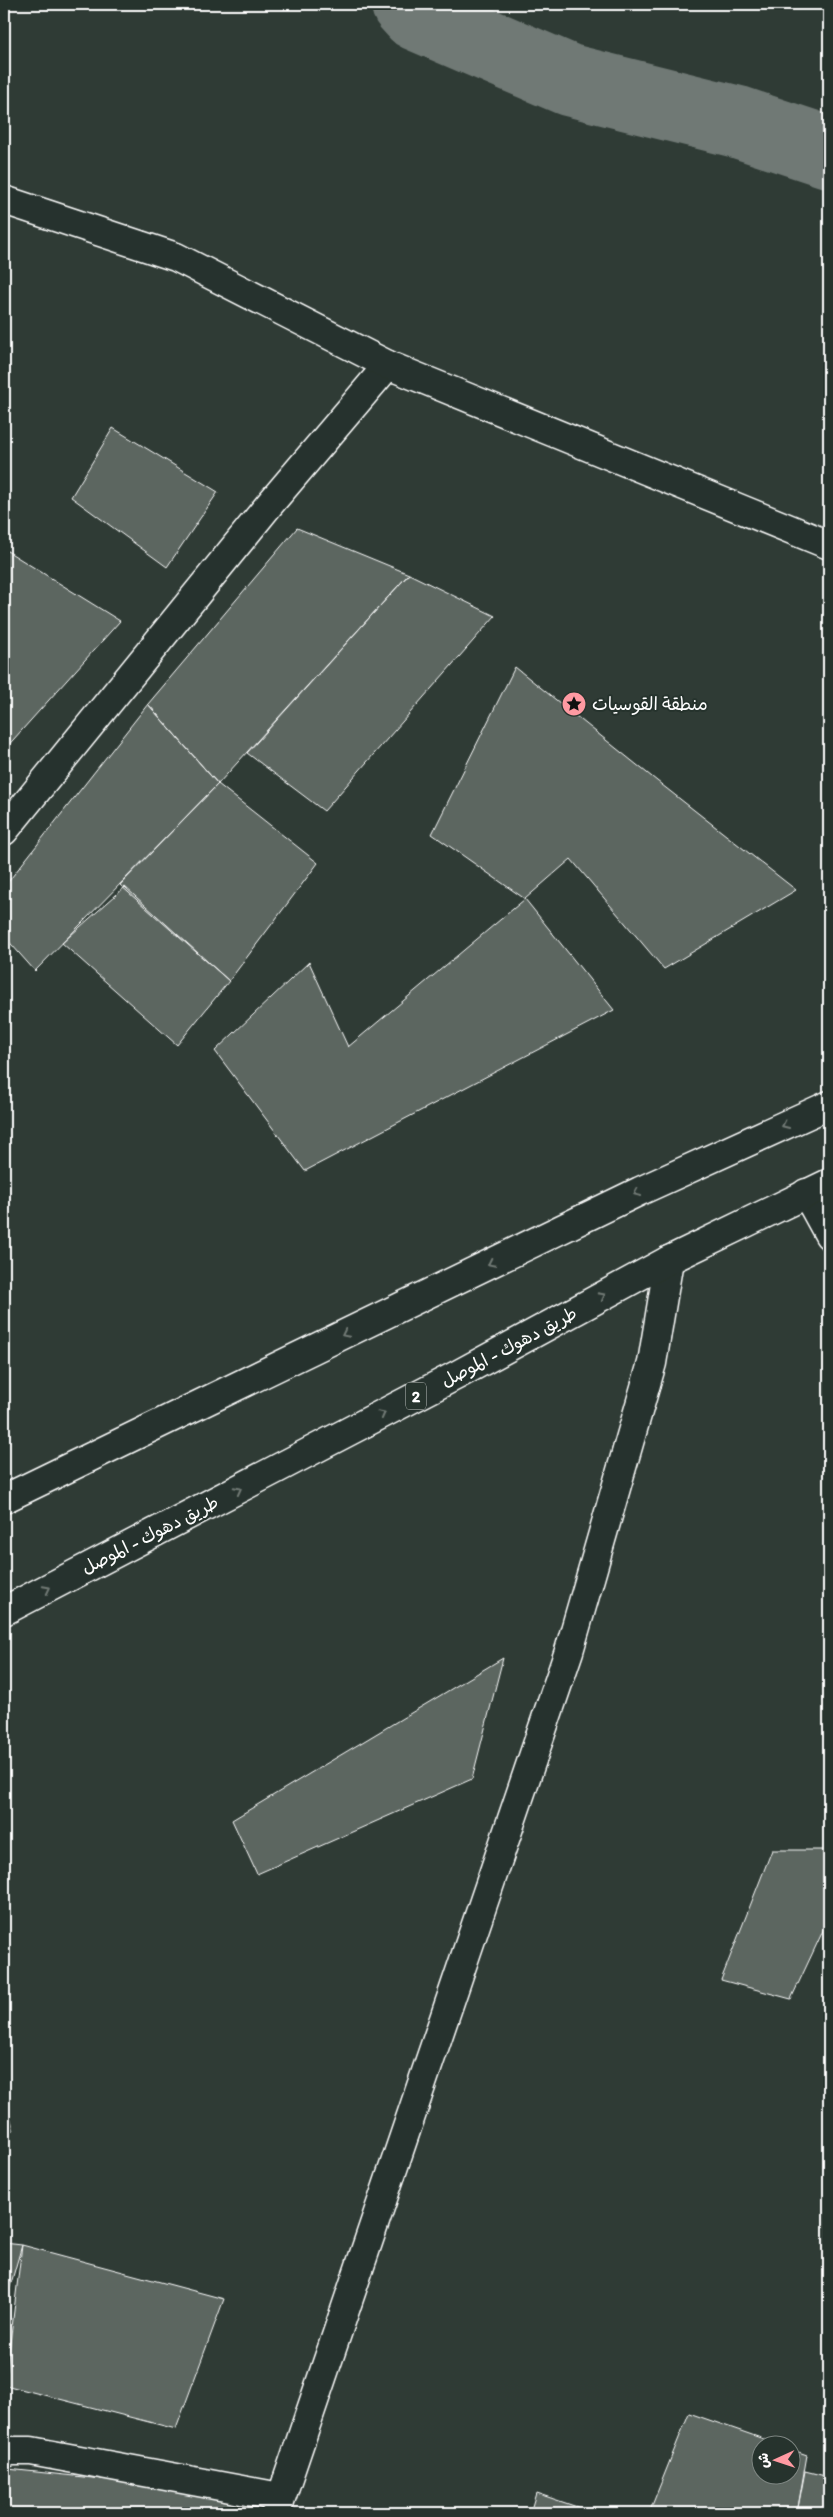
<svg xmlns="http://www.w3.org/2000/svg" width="833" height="2517" viewBox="0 0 833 2517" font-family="Itim,'Playpen Sans Arabic',sans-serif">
  <rect width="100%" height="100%" fill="#2f3b35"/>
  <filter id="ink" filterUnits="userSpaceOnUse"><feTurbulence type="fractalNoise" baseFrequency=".02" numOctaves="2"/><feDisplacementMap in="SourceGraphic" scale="10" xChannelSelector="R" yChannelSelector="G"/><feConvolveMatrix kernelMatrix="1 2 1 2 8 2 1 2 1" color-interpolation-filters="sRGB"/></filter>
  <g filter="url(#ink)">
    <path fill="#4a544f" stroke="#a4aaa7" d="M4,2095L14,2130L4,2132Z"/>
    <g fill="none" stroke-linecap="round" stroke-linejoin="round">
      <path stroke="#707975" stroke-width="72" d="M407,4L417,15L569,80L738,122L829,152"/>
    </g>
    <path fill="#5b6661" stroke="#fff" d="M113,428L218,492L167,567L71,497Z
      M297,528L409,574L218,784L148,704Z
      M4,549L120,621L4,750Z
      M409,574L495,616L324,811L247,753Z
      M515,667L657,781L796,890L664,969L571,859L525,899L432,834Z
      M148,704L218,784L35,971L4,936V887Z
      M218,784L318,863L229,981L120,885Z
      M125,887L229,981L177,1045L62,943Z
      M525,899L614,1010L305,1171L215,1051L309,962L348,1047Z
      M503,1658L472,1779L257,1874L232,1820Z
      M772,1850H829V1918L791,1999L721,1980Z
      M4,2243L22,2245L4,2308Z
      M22,2245L224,2299L176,2429L5,2385Z
      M689,2413L778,2444H760V2474H790V2449L807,2455L797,2513H649Z
      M8,2469L243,2494L236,2513H4V2495Z
      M805,2471L829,2477V2513H797Z
      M536,2493L595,2513H530Z"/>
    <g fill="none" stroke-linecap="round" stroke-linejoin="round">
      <defs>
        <path id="minor" d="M4,831L269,505L388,365
          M806,1193L829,1235
          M4,2454L10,2451H31L280,2497
          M276,2513L569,1651L652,1363L669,1260"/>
        <path id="major" d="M4,200L176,257L388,365L829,545"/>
        <path id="highway" d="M4,1499L640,1191L829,1105
          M4,1611L457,1375L669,1260L829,1183"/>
      </defs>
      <use href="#minor" stroke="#fff" stroke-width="31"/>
      <use href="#major" stroke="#fff" stroke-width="31"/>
      <use href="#highway" stroke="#fff" stroke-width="31"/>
      <use href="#minor" stroke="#26332d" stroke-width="28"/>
      <use href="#major" stroke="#26332d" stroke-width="28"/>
      <use href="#highway" stroke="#26332d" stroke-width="28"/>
    </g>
    <defs><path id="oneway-chevron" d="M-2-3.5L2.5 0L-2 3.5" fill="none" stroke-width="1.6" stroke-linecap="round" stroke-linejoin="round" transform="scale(1.25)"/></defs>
    <g stroke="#727a76">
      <use href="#oneway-chevron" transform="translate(785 1125) rotate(155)"/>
      <use href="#oneway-chevron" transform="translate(637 1193) rotate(155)"/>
      <use href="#oneway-chevron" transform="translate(491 1263) rotate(154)"/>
      <use href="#oneway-chevron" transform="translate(602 1296) rotate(-28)"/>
      <use href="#oneway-chevron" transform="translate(345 1334) rotate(154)"/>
      <use href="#oneway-chevron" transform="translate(382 1414) rotate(-28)"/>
      <use href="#oneway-chevron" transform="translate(238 1490) rotate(-28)"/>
      <use href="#oneway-chevron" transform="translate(47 1589) rotate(-27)"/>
    </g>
  </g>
  <defs>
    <symbol id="sight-disc" viewBox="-11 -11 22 22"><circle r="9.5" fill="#ff9aa2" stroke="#26332d"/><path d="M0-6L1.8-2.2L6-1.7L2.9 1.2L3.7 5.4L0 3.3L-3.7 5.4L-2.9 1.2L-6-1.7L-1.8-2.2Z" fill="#111"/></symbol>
  </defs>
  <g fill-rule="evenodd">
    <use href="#sight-disc" x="560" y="690" width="28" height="28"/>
  </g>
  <g text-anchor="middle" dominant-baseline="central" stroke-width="4" stroke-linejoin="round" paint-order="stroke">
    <rect fill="#26332d" stroke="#bec2c0" stroke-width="1" x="406" y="1382.5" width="20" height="27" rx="4"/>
    <g font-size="16" font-weight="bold" fill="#fff">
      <text x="416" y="1396">2</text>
    </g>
    <g font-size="18" fill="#fff" stroke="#26332d" text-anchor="start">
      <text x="592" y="704">منطقة القوسيات</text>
    </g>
    <g font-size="18" fill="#fff" stroke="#26332d">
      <text transform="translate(509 1347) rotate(-28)">طريق دهوك - الموصل</text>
      <text transform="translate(150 1535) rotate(-27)">طريق دهوك - الموصل</text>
    </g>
  </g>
  <rect width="833" height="2517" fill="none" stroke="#26332d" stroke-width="20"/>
  <rect x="10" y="10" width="813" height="2497" fill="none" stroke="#fff" stroke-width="2" filter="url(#ink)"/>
  <g transform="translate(776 2460) rotate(267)"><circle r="24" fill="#26332d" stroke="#7d8581"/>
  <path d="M0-4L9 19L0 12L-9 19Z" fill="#ff9aa2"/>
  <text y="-8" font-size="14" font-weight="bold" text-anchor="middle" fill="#ffffff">ش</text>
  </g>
</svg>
